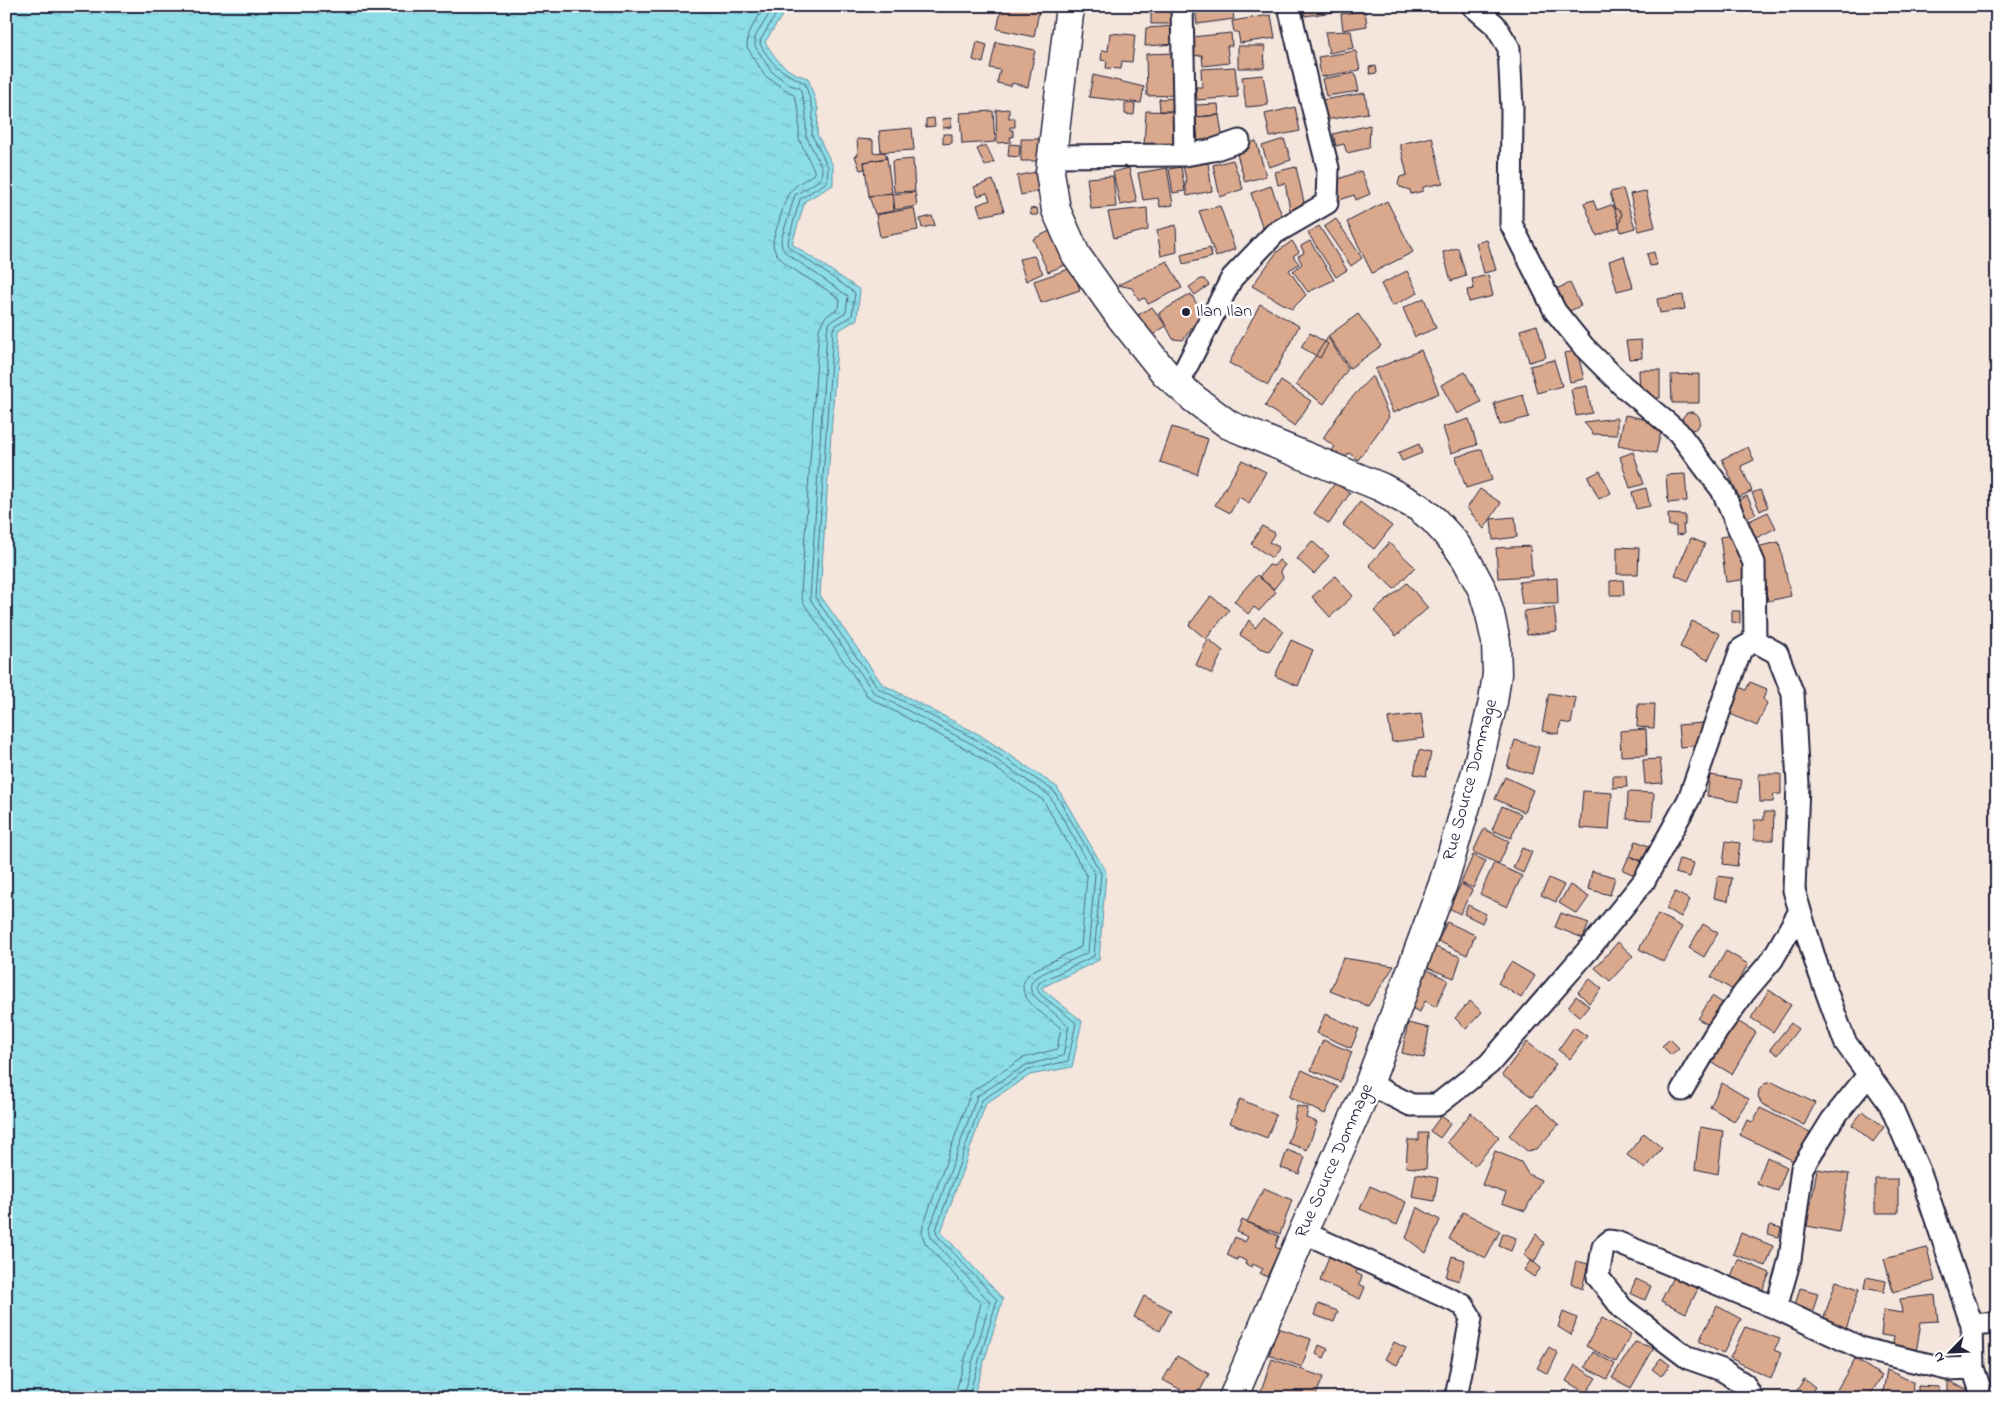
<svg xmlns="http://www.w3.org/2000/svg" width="2003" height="1404" viewBox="0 0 2003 1404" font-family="'Indie Flower',sans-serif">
  <defs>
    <pattern id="water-ripples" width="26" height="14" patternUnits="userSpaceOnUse" patternTransform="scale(1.25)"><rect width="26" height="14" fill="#8cdde7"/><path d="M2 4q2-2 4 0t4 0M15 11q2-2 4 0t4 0" fill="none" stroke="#78bdc7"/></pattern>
  </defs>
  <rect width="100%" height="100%" fill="#f4e5dd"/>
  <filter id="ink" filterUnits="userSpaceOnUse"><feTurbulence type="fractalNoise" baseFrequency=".02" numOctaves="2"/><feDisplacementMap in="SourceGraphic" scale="10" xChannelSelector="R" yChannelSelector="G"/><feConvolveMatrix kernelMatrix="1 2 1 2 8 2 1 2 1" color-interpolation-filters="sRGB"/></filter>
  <g filter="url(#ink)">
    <path fill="url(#water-ripples)" stroke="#6292a2" d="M6,6H788L765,42C777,61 785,72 808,78L818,109L817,134L833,166V185L805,201L792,244L860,290L857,319L838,331L820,595L882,684L980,735L1057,787L1106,872L1099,960L1041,988L1082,1021L1072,1067L1030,1075L986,1103L941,1232L1003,1299L973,1398H6Z"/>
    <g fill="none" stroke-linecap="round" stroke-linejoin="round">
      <path stroke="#4c6d80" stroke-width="1" d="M765,6L748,34L747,47L765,76L794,95L799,111V139L814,170V174C788,190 788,190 780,218C778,226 773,236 773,244C774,266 826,285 840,300L839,308L825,317L819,329L801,593L803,602L869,698L970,751L1043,800L1087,876L1081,947L1032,971C1005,994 1046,1015 1061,1028L1057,1049L1023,1058L971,1092L923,1226L922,1234L925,1243L981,1304L954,1398
        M774,6L755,37V46L771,71L790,85L800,88L806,111V136L822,168L821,179L795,195L781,240L782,248L786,253L848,296L846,312L830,322L827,330L810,599L874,693L974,745L1049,795L1095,874L1088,952C1077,959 1037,973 1032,982C1029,987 1031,992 1034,996L1069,1026L1063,1056L1026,1065L977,1096L930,1228V1234L932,1239L990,1302L962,1398
        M781,6L761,39L760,44C773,67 782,72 805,83L813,110L812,135L828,167L827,182L800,199L787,245L790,248L855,293L852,316L835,326L833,330L815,597L878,688L977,740L1054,791L1101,873L1094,956L1040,982L1037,987L1039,993L1076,1023L1068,1061L1028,1070L982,1100L936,1230L937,1235L997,1300L968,1398"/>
    </g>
    <path fill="#daa98d" stroke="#22223b" d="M1002,6H1040L1034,37L997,29Z
      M1144,6H1177V24H1151V7Z
      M1195,6H1232L1234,19L1197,24Z
      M1303,6H1347L1348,10L1305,16Z
      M1365,11L1367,26L1343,30L1341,14Z
      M1271,15L1275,38L1240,43L1238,32H1234L1232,21Z
      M1177,26L1176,44L1145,46L1146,28Z
      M1351,31L1354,48L1329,53L1325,32Z
      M1110,33L1135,35L1132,62L1122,61L1121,69L1106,68L1107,61L1101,60L1102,50L1108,51Z
      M1231,33L1232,46H1227L1229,63L1203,66L1202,55L1194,56L1192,37Z
      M977,42L987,45L983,63L973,60Z
      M996,42L1035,50L1028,87L1012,83L1011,86L997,83L1000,70L990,68Z
      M1238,46H1265L1264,68H1238Z
      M1356,51L1360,70L1321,77L1318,57Z
      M1175,53L1178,95L1147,96L1146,54Z
      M1376,66L1377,73L1370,74L1369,67Z
      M1235,67L1238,97L1197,100L1196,87H1202L1201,69Z
      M1355,73L1359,91L1326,96L1322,79Z
      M1093,75L1144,87L1141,103L1089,97Z
      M1263,75L1268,105L1246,107L1242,77Z
      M1365,93L1368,113L1325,120L1322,100Z
      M1177,98V111H1160L1159,99Z
      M1125,103L1135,104L1134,115L1125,114Z
      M1218,104L1219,115L1196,117V105Z
      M1295,107L1300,131L1270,137L1265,114Z
      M1009,109V118H1015V127H1010V130H1013V137H1010L1011,142L997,143L996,110Z
      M993,111L995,142L962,144L960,113Z
      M1146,111L1177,112L1176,147L1144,146Z
      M1219,115L1223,140L1198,143L1196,117Z
      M934,118L935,126L926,127V119Z
      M951,118V127L943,128L942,119Z
      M1370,125L1369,148L1347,153L1344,144L1336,146L1333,134Z
      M912,128L914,150L881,152L879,131Z
      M943,134H952V143L943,144Z
      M1432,137L1443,183L1423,187V191L1411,194L1410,190L1400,187L1398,184L1400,177L1407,175L1400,144Z
      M857,139L873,140V153L885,152L887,158L864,162L865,169L860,170L855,156L858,155Z
      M1021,139H1039L1038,161H1021Z
      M1284,139L1291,160L1269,167L1262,146Z
      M1256,141L1266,176L1245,182L1235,147Z
      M1009,144L1020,145L1019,157L1008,156Z
      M986,145L994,162L985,166L977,149Z
      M887,158L892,193L869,196L864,162Z
      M913,159L915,191L894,192L892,161Z
      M1233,160L1243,189L1220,197L1213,165Z
      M1208,163L1212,191L1187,196L1185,183H1187L1183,166Z
      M1181,167L1185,191L1173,193L1169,169Z
      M1296,167L1305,207L1290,210L1285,183L1278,185L1275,172Z
      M1129,168L1137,202L1120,205L1113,172Z
      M1167,168L1173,205L1160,207L1158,198L1143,200L1138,173Z
      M1040,171L1044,190L1021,195L1017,176Z
      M1361,171L1370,194L1356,200L1354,195L1337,201L1330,182Z
      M1113,176L1116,207L1091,209L1087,178Z
      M993,180L1004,211L981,216L977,205L990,200L987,193L978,196L974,187Z
      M1271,186L1284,221L1263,229L1251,193Z
      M1623,189L1635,228L1621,232L1610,192Z
      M1646,191L1655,227L1639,231L1630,194Z
      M915,192L917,206L895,210L893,194Z
      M892,193L894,211L875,214L869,196Z
      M1593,200L1597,210L1611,205L1622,213L1619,227L1597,236L1584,203Z
      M1387,201L1413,252L1372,273L1347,222Z
      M1220,206L1235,249L1216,257L1199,211Z
      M914,208L918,230L880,237L876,215Z
      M1037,208L1038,215H1031L1030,209Z
      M1147,208L1148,230L1114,238L1108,212Z
      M932,216L935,225L922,228L920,219Z
      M1336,219L1362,258L1351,266L1324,227Z
      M1176,225L1177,252L1161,256L1157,230Z
      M1319,226L1347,270L1336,277L1308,233Z
      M1052,230L1067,264L1048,272L1033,239Z
      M1487,240L1496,270L1484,273L1476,243Z
      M1292,241L1299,252L1293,256L1299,264L1289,270L1306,295L1292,309L1252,286L1277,252Z
      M1310,241L1334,280L1308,292L1293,271L1302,264L1298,256L1304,253L1301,246Z
      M1210,248L1212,257L1183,264L1181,255Z
      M1458,248L1466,276L1451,281L1443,252Z
      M1654,252L1657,265L1650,266L1647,254Z
      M1034,256L1043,273L1026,281L1019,259Z
      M1624,256L1633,287L1617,291L1609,261Z
      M1167,261L1182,288L1148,304L1145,298L1139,300L1132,288L1118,285Z
      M1072,268L1080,290L1041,303L1034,281Z
      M1407,271L1418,293L1392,306L1381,284Z
      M1488,275L1493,296L1469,302L1467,290L1474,289L1472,279Z
      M1201,279H1204L1209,285L1195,295L1189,287Z
      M1570,283L1581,306L1560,315L1549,292Z
      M1191,294L1202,313L1183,340L1173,339L1159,313Z
      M1683,295L1685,309L1660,313L1657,299Z
      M1424,298L1436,328L1415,337L1403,308Z
      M1260,304L1299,326L1268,385L1229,363Z
      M1152,307L1166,326L1151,336L1138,315Z
      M1358,314L1381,346L1350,368L1328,336Z
      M1537,325L1546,357L1529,362L1520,330Z
      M1310,333L1328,344L1320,358L1301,347Z
      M1328,337L1348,369L1324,404L1296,385Z
      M1641,340L1642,358L1629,359L1626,341Z
      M1421,350L1439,393L1393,413L1375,369Z
      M1577,351L1584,379L1570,382L1564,353Z
      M1554,360L1562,386L1537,393L1530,366Z
      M1639,370H1660V398H1640Z
      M1465,372L1481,402L1457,414L1441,385Z
      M1699,374V403H1672L1671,375Z
      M1372,376L1389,417L1358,460L1349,453L1344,459L1332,450L1335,447L1323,438L1345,405Z
      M1281,381L1311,401L1295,426L1265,406Z
      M1587,386L1592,413L1576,416L1571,389Z
      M1523,395L1529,417L1500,425L1494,403Z
      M1682 421a9 9 0 1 1 18 0a9 9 0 1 1-18 0Z
      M1625,415L1663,423L1656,453L1618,445Z
      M1617,418V435L1593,434L1584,422Z
      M1469,419L1477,445L1451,453L1443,427Z
      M1172,427L1208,439L1197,474L1160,462Z
      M1419,444L1422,453L1402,461L1398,453Z
      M1748,447L1754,460L1741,466L1752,491L1739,497L1722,459Z
      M1482,449L1492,480L1466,488L1456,457Z
      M1633,452L1644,484L1630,488L1620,457Z
      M1242,460L1266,472L1249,503L1239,497L1230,513L1215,505Z
      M1600,471L1611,493L1599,499L1588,477Z
      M1685,474L1687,501L1668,503L1666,475Z
      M1335,483L1350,493L1329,524L1314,513Z
      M1646,488L1650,506L1636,509L1632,492Z
      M1480,489L1501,503L1484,529L1467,508Z
      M1760,490L1768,507L1760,511L1752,493Z
      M1747,496L1756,514L1744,519L1736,501Z
      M1360,502L1392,526L1374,549L1343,525Z
      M1768,512L1776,528L1756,538L1747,522Z
      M1668,514L1685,515V525H1683L1684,534L1676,535V526H1669Z
      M1515,517L1517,537L1493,540L1491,519Z
      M1262,526L1275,533L1269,542L1279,547L1272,558L1251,544Z
      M1735,535L1748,579L1726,582L1720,537Z
      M1691,538L1705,544L1688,581L1675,575Z
      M1312,541L1329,556L1314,574L1297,559Z
      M1779,542L1791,596L1768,601L1756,547Z
      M1389,543L1415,567L1394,589L1369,565Z
      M1530,546L1532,576L1498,578L1496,548Z
      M1617,547L1639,548L1638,574H1617Z
      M1279,560L1285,565L1280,571L1283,577L1274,589L1259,577L1269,565L1274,566Z
      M1257,575L1276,592L1259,611L1254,607L1248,614L1234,601Z
      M1335,576L1353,596L1330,617L1312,597Z
      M1557,578L1558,604H1522L1519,582Z
      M1623,580L1624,595H1610V581Z
      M1407,583L1428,608L1396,636L1374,611Z
      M1211,596L1229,610L1206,639L1189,625Z
      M1554,607L1557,631L1527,635L1524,611Z
      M1732,611H1740V623L1732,622Z
      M1264,617L1283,631L1269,651L1260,648L1240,635L1249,620L1255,628Z
      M1692,621L1720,634L1708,660L1680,647Z
      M1208,639L1223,651L1212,674L1196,665Z
      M1291,640L1313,650L1298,686L1275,676Z
      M1750,682L1767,689L1763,699L1767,703L1757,726L1726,712L1737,686L1746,690Z
      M1549,693L1576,698L1571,724L1561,722L1558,734L1542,731Z
      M1638,704H1655L1654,728L1637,727Z
      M1421,714L1425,738L1392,742L1388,718Z
      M1703,723L1704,745L1680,747L1678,725Z
      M1646,729L1647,755L1621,756L1620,731Z
      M1515,740L1539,747L1532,774L1507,767Z
      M1419,750L1431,753L1426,776L1414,774Z
      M1660,759L1663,783L1645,784L1643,760Z
      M1759,774H1781V794H1774L1773,802H1760Z
      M1710,775L1742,780L1738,802L1707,796Z
      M1613,776H1626L1627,787L1613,788Z
      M1505,777L1533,790L1524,812L1495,799Z
      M1583,791L1612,793L1609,830L1580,828Z
      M1628,792L1654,793L1652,820L1627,819Z
      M1502,806L1521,814L1511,838L1492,830Z
      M1764,812H1774L1773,840H1754V820H1764Z
      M1484,829L1509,841L1499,864L1473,852Z
      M1636,841L1649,846L1643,861L1630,856Z
      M1726,841L1740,843L1737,866L1723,864Z
      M1522,848L1532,852L1523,873L1513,868Z
      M1473,855L1486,861L1473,888L1461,883Z
      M1629,856L1647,864L1641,878L1623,870Z
      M1679,859L1694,863L1690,877L1675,873Z
      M1494,863L1522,876L1507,907L1480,894Z
      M1592,871L1615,877L1610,895L1588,889Z
      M1718,876L1732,878L1728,901L1714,898Z
      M1549,878L1564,885L1556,902L1541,895Z
      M1461,884L1472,890L1460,914L1449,908Z
      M1570,885L1589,897L1577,914L1559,903Z
      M1675,892L1690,900L1681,917L1666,909Z
      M1468,905L1486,914L1482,923L1464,914Z
      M1561,913L1589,923L1583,938L1555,927Z
      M1658,914L1682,927L1664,962L1639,949Z
      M1447,922L1475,935L1467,955L1438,941Z
      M1703,924L1718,933L1704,957L1689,948Z
      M1618,942L1633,956L1610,981L1595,968Z
      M1435,947L1461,957L1454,978L1428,968Z
      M1726,951L1748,964L1733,990L1711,977Z
      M1343,958L1394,966L1368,1006L1330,991Z
      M1511,962L1535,976L1521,998L1498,983Z
      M1425,969L1448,980L1436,1007L1425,1001L1420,1012L1407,1006Z
      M1590,979L1602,989L1589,1003L1578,992Z
      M1769,990L1791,1005L1773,1032L1751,1018Z
      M1576,996L1589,1006L1580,1017L1568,1007Z
      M1712,996L1727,1006L1714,1028L1698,1019Z
      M1470,1001L1482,1012L1466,1029L1455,1018Z
      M1325,1014L1359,1029L1351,1048L1317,1033Z
      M1730,1017L1756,1032L1732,1074L1706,1059Z
      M1408,1023L1429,1028L1424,1058L1402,1053Z
      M1791,1023L1798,1029L1778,1055L1770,1049Z
      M1574,1027L1587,1036L1570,1059L1558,1050Z
      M1670,1039L1679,1048L1671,1055L1662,1046Z
      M1323,1040L1352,1052L1340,1082L1311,1070Z
      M1527,1042L1556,1064L1532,1097L1502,1075Z
      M1302,1070L1338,1087L1325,1114L1289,1097Z
      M1772,1082L1815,1103L1804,1125L1762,1104L1758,1097L1759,1090L1764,1084Z
      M1722,1083L1749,1099L1734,1121L1710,1107Z
      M1240,1099L1276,1115L1267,1138L1230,1123Z
      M1537,1104L1559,1124L1536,1150L1527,1151L1509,1135Z
      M1297,1106L1308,1108L1306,1118L1317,1122L1307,1150L1288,1143L1296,1119H1294Z
      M1760,1108L1810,1132L1796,1162L1740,1135L1747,1120L1753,1122Z
      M1863,1111L1884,1127L1873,1142L1852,1125Z
      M1471,1113L1499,1137L1475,1166L1447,1142Z
      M1441,1116L1451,1123L1440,1138L1430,1131Z
      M1700,1127L1723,1131L1718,1174L1695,1169Z
      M1419,1133H1428L1426,1169L1406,1167L1408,1140H1419Z
      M1644,1133L1662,1148L1645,1169L1627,1155Z
      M1287,1150L1305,1157L1299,1174L1281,1168Z
      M1495,1151L1521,1162L1528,1174L1541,1180L1525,1211L1502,1203L1506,1193L1482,1185Z
      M1767,1157L1787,1167L1778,1191L1757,1184Z
      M1817,1169L1849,1174L1839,1232L1807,1226Z
      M1416,1174L1438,1178L1434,1201L1412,1197Z
      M1875,1179H1898V1213H1875Z
      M1370,1186L1406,1202L1397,1225L1360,1209Z
      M1264,1188L1292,1200L1280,1234L1247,1222Z
      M1417,1207L1440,1220L1426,1253L1406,1238Z
      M1463,1212L1500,1231L1486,1258L1449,1239Z
      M1242,1220L1279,1236L1275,1247L1280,1249L1267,1277L1260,1273L1263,1269L1253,1264L1252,1267L1245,1264L1246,1261L1238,1257L1237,1260L1227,1255L1235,1237L1245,1242L1248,1237L1237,1232Z
      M1770,1225L1781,1228L1779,1237L1768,1234Z
      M1503,1233L1516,1238L1511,1251L1499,1246Z
      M1741,1233L1773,1246L1766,1266L1733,1254Z
      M1536,1234L1544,1243L1534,1263L1524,1255Z
      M1927,1248L1935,1281L1893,1292L1884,1259Z
      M1339,1253L1359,1267L1356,1273L1362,1276L1359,1284L1365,1287L1360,1299L1320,1281L1329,1256L1336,1259Z
      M1452,1256L1465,1260L1459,1281L1446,1277Z
      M1738,1259L1770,1273L1759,1298L1728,1284Z
      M1531,1260L1541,1268L1534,1277L1524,1270Z
      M1576,1261L1588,1264L1582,1289L1571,1283Z
      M1674,1275L1699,1287L1686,1313L1661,1301Z
      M1866,1277L1886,1281L1884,1292L1864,1288Z
      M1636,1279L1651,1286L1645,1300L1630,1293Z
      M1836,1281L1859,1289L1846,1329L1823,1321Z
      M1800,1288L1818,1293L1812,1314L1794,1309Z
      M1935,1295L1938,1321L1921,1322L1916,1353L1892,1349L1894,1337L1881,1335L1884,1310L1902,1313L1900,1299Z
      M1144,1296L1171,1310L1160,1331L1134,1317Z
      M1318,1304L1338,1311L1334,1322L1314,1315Z
      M1717,1306L1741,1319L1723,1354L1699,1341Z
      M1563,1312L1577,1318L1571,1335L1558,1327Z
      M1602,1318L1631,1334L1616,1362L1586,1346Z
      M1745,1327L1780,1339L1774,1350L1781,1353L1771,1379L1730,1358Z
      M1278,1328L1311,1339L1302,1367L1269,1355Z
      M1394,1342L1406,1348L1397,1365L1385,1359Z
      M1635,1342L1654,1348L1631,1388L1612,1378Z
      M1319,1345L1328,1349L1324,1358L1316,1354Z
      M1549,1347L1558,1353L1548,1374L1537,1368Z
      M1593,1352L1615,1364L1607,1379L1585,1367Z
      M1177,1356L1209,1374L1196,1398L1163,1380Z
      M1661,1358L1670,1365L1661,1376L1652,1369Z
      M1272,1359L1323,1377L1315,1398H1265L1259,1396Z
      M1855,1359L1882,1376L1868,1398H1843L1835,1393Z
      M1575,1365L1596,1378L1586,1393L1566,1381Z
      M1887,1370L1913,1382L1912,1398H1882Z
      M1804,1379L1815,1387L1808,1398H1798L1794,1395Z
      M1948,1381L1971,1391V1398H1948Z
      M1918,1386L1939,1387V1398H1918Z"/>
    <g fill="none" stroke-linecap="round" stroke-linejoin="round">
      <defs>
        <path id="street" d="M1182,6L1185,155
          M1051,156L1185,155L1213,150L1239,141
          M1177,385L1232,278L1275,233L1327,203L1328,168L1309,93L1289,6
          M1755,641L1777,653L1793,694L1798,784L1794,890L1800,911L1816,963L1845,1042L1890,1104L1922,1178L1972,1325L1973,1368L1983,1398
          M1869,1074L1832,1120L1802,1168L1790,1259L1776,1308L1863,1349L1947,1369L1973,1368
          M1369,1084L1411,1105H1437L1489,1064L1589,949L1644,881L1689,799L1741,649L1755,641L1754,563L1722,490L1678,432L1623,386L1584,347L1555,311L1511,224L1512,109L1509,48L1495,25L1473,6
          M1682,1090L1717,1031L1744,993L1772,960L1800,911
          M1303,1232L1463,1305L1471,1318L1456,1398
          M1972,1325L1997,1323
          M1752,1398L1744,1384L1722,1370L1688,1358L1622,1308L1598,1277L1603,1247L1610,1241L1616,1242L1776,1308"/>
        <path id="secondary" d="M1070,6L1050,172L1056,210L1076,255L1118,314L1165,373L1193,398L1229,425L1381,487L1418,507L1434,520L1454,542L1466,559L1483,591L1490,614L1496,642L1497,674L1493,702L1476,772L1443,884L1369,1084L1303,1232L1233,1398"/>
      </defs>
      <use href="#street" stroke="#22223b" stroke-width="25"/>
      <use href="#secondary" stroke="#22223b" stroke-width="31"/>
      <use href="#street" stroke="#fff" stroke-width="21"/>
      <use href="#secondary" stroke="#fff" stroke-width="28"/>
    </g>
  </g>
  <circle fill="#22223b" stroke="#fff" stroke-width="2" cx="1186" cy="312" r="5"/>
  <g text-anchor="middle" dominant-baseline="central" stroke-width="5" stroke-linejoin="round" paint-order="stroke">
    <g font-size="18" fill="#22223b" stroke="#fff" text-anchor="start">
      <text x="1196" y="312">Ilan Ilan</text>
    </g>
    <g font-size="18" fill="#22223b" stroke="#fff">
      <text transform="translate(1471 780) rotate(-75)">Rue Source Dommage</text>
      <text transform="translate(1335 1161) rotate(-66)">Rue Source Dommage</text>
    </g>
  </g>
  <rect width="2003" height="1404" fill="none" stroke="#fff" stroke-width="25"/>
  <rect x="12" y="12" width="1978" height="1379" fill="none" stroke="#22223b" stroke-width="2" filter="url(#ink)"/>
  <g transform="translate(1950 1352) rotate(246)" stroke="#ffffff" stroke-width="4" paint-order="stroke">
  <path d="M0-4L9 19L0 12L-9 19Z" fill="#22223b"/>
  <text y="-8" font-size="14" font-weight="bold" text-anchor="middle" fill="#22223b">N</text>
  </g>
</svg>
